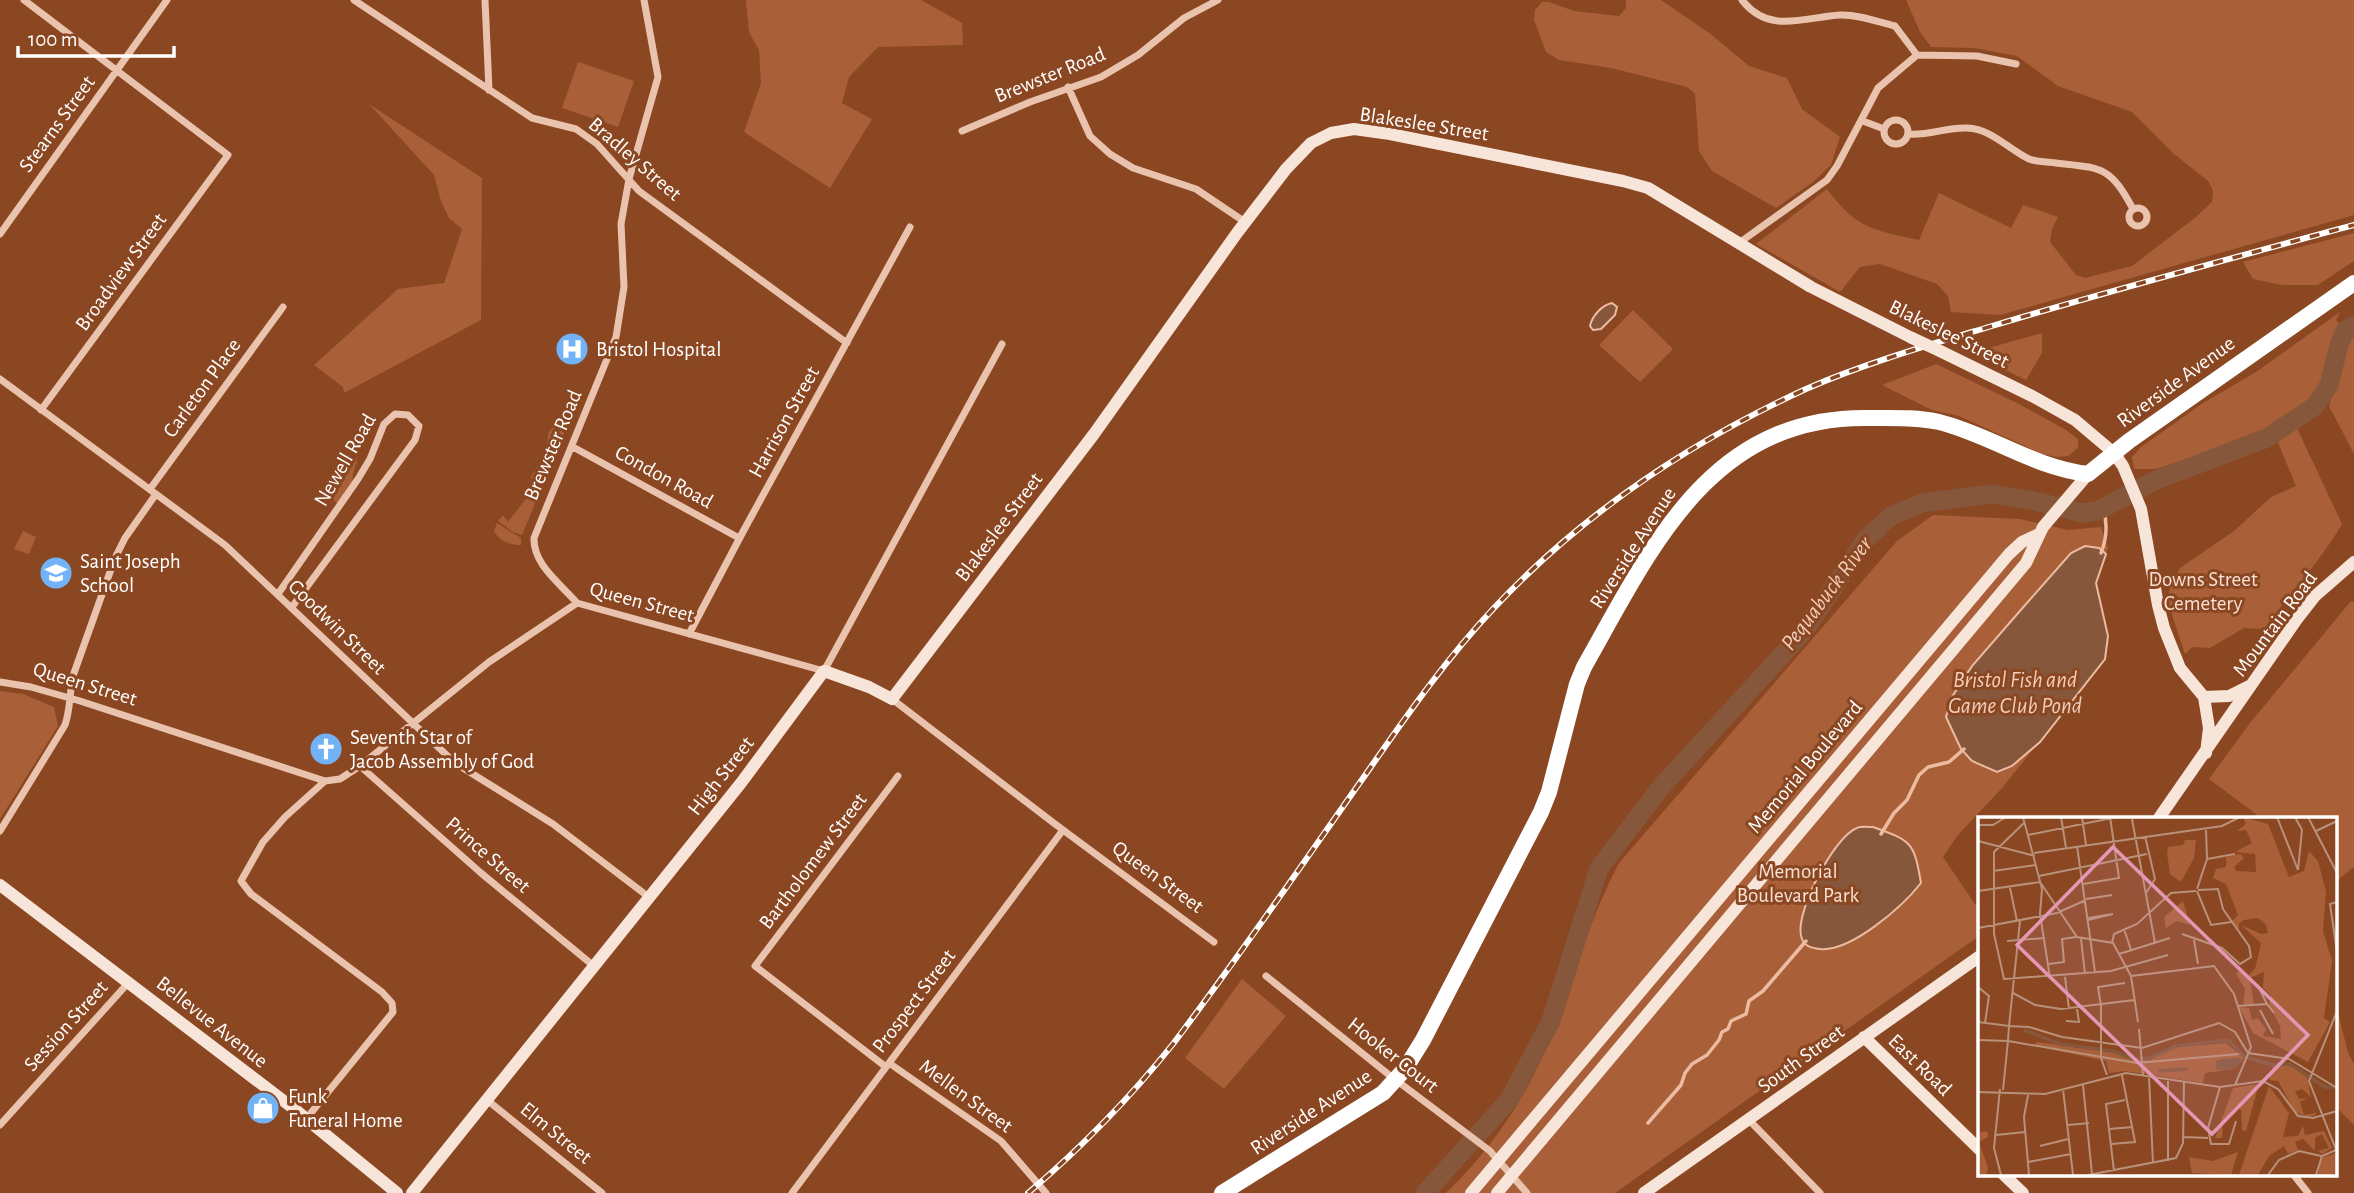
<svg xmlns="http://www.w3.org/2000/svg" width="2354" height="1193" viewBox="0 0 2354 1193" font-family="'Alegreya Sans',sans-serif">
  <rect width="100%" height="100%" fill="#8a4722"/>
  <path fill="#a96039" d="M746,0H921L962,23L963,45L878,47L849,77L842,103L872,119L830,188L744,132L761,83L759,50L749,32Z
    M1626,0H1661L1712,35L1749,66L1787,78L1802,109L1840,137L1831,165L1813,182L1776,208L1712,171L1699,151L1695,94L1687,87L1611,68L1559,60L1546,52L1534,20L1535,10L1542,2H1549L1574,11L1619,16L1626,8Z
    M1906,0H2354V215L2000,315L1951,312L1948,296L1937,284L1880,264L1860,267L1840,292L1756,244L1827,189C1857,229 1873,230 1919,240L1939,193L2011,228L2023,205L2058,217L2052,229L2050,242L2076,275L2085,278L2132,266L2196,217L2212,202L2213,190L2208,181L2173,153L2132,112L2058,86L2017,56L1974,48L1931,47L1920,32Z
    M578,62L634,81L618,127L562,108Z
    M369,104L482,178L481,320L344,393L343,387L314,365L398,289L444,283L462,229L449,218L441,201L434,175Z
    M2354,233V261L2318,285H2282L2253,279L2243,262Z
    M1633,310L1673,349L1640,382L1599,345Z
    M2340,312L2336,320L2340,325L2332,338L2321,382L2315,393L2305,405L2282,422L2264,433L2180,462L2155,469H2134L2132,457L2141,447L2203,403L2256,372Z
    M2042,333V353L2026,380L1966,351L1985,349Z
    M2354,333V454L2329,406L2347,343Z
    M1936,364L2019,404L2066,430L2078,439V448L2068,456L2057,457L2042,454L1959,416L1932,410L1882,385Z
    M564,413L571,415L556,453L545,452L549,432Z
    M2296,426L2342,524C2320,562 2290,593 2264,629L2244,628L2210,648L2192,647L2185,654L2167,600L2170,587L2180,568L2234,531L2271,497L2296,486L2276,438Z
    M545,455H555L522,535L513,532L498,521L503,515L508,522L535,487L531,477Z
    M356,457L357,462L353,473L352,494L342,508L333,499Z
    M1933,515L2020,519L2068,530L2101,527L2108,548L2096,583L2108,636L2105,659L2003,787L1957,836L1943,857L1979,910V936L1615,1193H1446C1487,1153 1521,1106 1544,1053C1571,990 1587,923 1619,863L1897,541Z
    M497,523L521,538V545C510,545 499,541 494,531Z
    M23,531L36,537L29,554L14,549Z
    M2351,601L2354,602V867L2340,878L2335,899V818H2255L2256,814L2209,779L2250,723Z
    M0,691L23,694L54,707L58,726L0,819Z
    M1242,979L1286,1016L1224,1089L1185,1058Z
    M2335,1000L2348,1053L2354,1064V1125L2335,1106Z"/>
  <path fill="#87573c" stroke="#ecbba2" stroke-width="2" d="M1612,303L1617,307L1615,315L1601,329L1593,330L1590,326C1592,316 1602,305 1612,303Z
    M2085,546L2099,548L2106,554L2096,583L2108,636L2105,659L2040,742L2012,766L1997,772L1972,761L1961,749L1946,717L1952,697L1972,666L2026,604L2071,553Z
    M1873,827C1912,841 1914,842 1921,883C1902,907 1851,952 1820,949C1813,948 1805,947 1802,939C1792,917 1834,836 1857,828C1861,826 1868,827 1873,827Z"/>
  <g fill="none" stroke-linecap="round" stroke-linejoin="round">
    <path stroke="#ecbba2" stroke-width="3.5" d="M2101,553C2107,538 2108,524 2103,508
      M1881,834L1894,813L1907,800L1919,775L1928,767L1949,762L1964,749
      M1648,1123L1681,1085L1685,1073L1692,1064L1707,1055L1719,1040L1722,1032L1728,1029L1731,1021L1746,1014L1749,1001L1763,991L1806,941"/>
    <path stroke="#87573c" stroke-width="19" d="M1425,1193L1509,1100L1551,1021L1599,868L1662,786L1805,630L1866,539L1891,516L1922,503L1992,494L2034,501L2082,513L2097,511L2156,480L2267,438L2315,406L2329,385L2339,345L2345,331L2354,325"/>
    <path stroke="#eac3ae" stroke-width="7" d="M24,0L228,155L41,410
      M354,0L532,118L576,129L597,144L639,191L847,343
      M485,0L489,90
      M1742,0C1769,35 1805,17 1840,15C1857,14 1878,22 1895,26L1917,55
      M1068,87L1090,136L1110,154L1133,168L1196,189L1245,222
      M1884 132a12 12 0 1 1 24 0a12 12 0 1 1-24 0Z
      M1863,121L1884,129
      M962,131L1030,102L1101,77L1138,55L1184,18L1218,0
      M1908,134C1928,136 1947,127 1967,128C1992,129 2008,149 2029,159C2037,162 2048,162 2056,163C2102,168 2110,166 2133,209
      M2129 217a9 9 0 1 1 18 0a9 9 0 1 1-18 0Z
      M0,234L167,0
      M1739,243L1827,180L1837,166L1878,88L1917,55L1977,56L2016,64
      M0,379L225,545L455,763L553,824L650,898
      M573,447L739,538
      M150,489L283,307
      M278,594L358,479L370,459L384,424L395,414L408,415L419,426L415,440L292,607
      M577,603C561,584 533,565 534,538L616,337L624,287L621,224L629,179L658,77L644,0
      M689,634L745,528L910,227
      M0,682L31,687L80,701L325,781L340,779L360,766L489,662L577,603L824,671L1002,344
      M892,699L1055,824L1214,942
      M360,766L481,873L595,967
      M0,831L65,725C71,708 69,691 74,673L115,558L125,538L156,494
      M1266,976L1388,1074L1490,1151L1527,1193
      M889,1063L1001,1141L1046,1193
      M886,1067L755,966L898,776
      M487,1100L602,1193
      M306,1119L393,1012L392,1003L382,992L251,894L241,881L263,842L285,817L325,781
      M1749,1120L1820,1193
      M0,1125L129,982
      M2293,1174L2308,1193
      M792,1193L1063,830"/>
    <path stroke="#f8e5da" stroke-width="12" d="M1940,351L2032,396L2075,420L2114,453L2123,466L2141,509L2158,605L2164,628L2180,668L2204,697L2209,728L2206,753
      M2204,697L2229,696L2249,686
      M2159,818L2297,619L2315,596L2354,562
      M0,885L293,1108L397,1193
      M1864,1037L1980,1150
      M2003,1174L2023,1193
      M412,1193L741,783L824,671L869,687L892,699L1094,434L1237,233L1286,169L1311,143L1331,133L1354,129L1390,134L1623,181L1648,188L1811,287L1912,338
      M1471,1193L2009,554L2022,542L2039,534
      M1497,1193L2026,563L2043,527L2088,474
      M1644,1193L1980,956"/>
    <path stroke="#fff" stroke-width="16" d="M1222,1193L1383,1093L1405,1069L1423,1040L1541,812L1549,792L1577,684L1584,667C1652,547 1710,415 1870,418C1892,418 1917,417 1939,422C1991,435 2032,467 2088,474L2129,441L2354,283"/>
    <defs>
      <path id="rail" d="M1028,1193C1081,1148 1129,1099 1173,1044C1238,958 1299,869 1361,781C1403,721 1444,661 1494,608C1581,515 1690,442 1806,389C1866,363 1929,345 1992,326C2112,290 2233,258 2354,225"/>
    </defs>
    <use href="#rail" stroke="#fff" stroke-width="6"/>
    <use href="#rail" stroke="#8a4722" stroke-width="3.5" stroke-dasharray="10" stroke-linecap="butt"/>
    <path stroke="#f8e5da" stroke-width="12" d="M1912,338L1940,351"/>
  </g>
  <defs>
    <symbol id="hospital-disc" viewBox="-11 -11 22 22"><circle r="9.5" fill="#71b3f6" stroke="#8a4722"/><path d="M-5-5h3v3.5h4V-5h3V5h-3V1.5h-4V5h-3Z" fill="#fff"/></symbol>
    <symbol id="school-disc" viewBox="-11 -11 22 22"><circle r="9.5" fill="#71b3f6" stroke="#8a4722"/><path d="M0-5L7-2L0 1L-7-2ZM-4 1L0 2.5L4 1V4Q0 6-4 4Z" fill="#fff"/></symbol>
    <symbol id="church-disc" viewBox="-11 -11 22 22"><circle r="9.5" fill="#71b3f6" stroke="#8a4722"/><path d="M-1.2-6h2.4v3.5h3.3v2.4h-3.3V6h-2.4V-.1h-3.3v-2.4h3.3Z" fill="#fff"/></symbol>
    <symbol id="shop-disc" viewBox="-11 -11 22 22"><circle r="9.5" fill="#71b3f6" stroke="#8a4722"/><path d="M-5-2.5h2.3a2.7 3.5 0 0 1 5.4 0H5L5.5 6h-11ZM-1.5-2.5h3a1.5 2.3 0 0 0-3 0Z" fill="#fff"/></symbol>
  </defs>
  <g fill-rule="evenodd">
    <use href="#hospital-disc" x="553" y="330" width="38" height="38"/>
    <use href="#school-disc" x="37" y="554" width="38" height="38"/>
    <use href="#church-disc" x="307" y="730" width="38" height="38"/>
    <use href="#shop-disc" x="244" y="1089" width="38" height="38"/>
  </g>
  <g text-anchor="middle" dominant-baseline="central" stroke-width="6" stroke-linejoin="round" paint-order="stroke">
    <g font-size="21" fill="#fff" stroke="#8a4722">
      <text transform="translate(1050 75) rotate(-22)">Brewster Road</text>
      <text transform="translate(57 124) rotate(-54)">Stearns Street</text>
      <text transform="translate(1424 124) rotate(9)">Blakeslee Street</text>
      <text transform="translate(635 159) rotate(41)">Bradley Street</text>
      <text transform="translate(121 272) rotate(-54)">Broadview Street</text>
      <text transform="translate(1949 334) rotate(26)">Blakeslee Street</text>
      <text transform="translate(2176 382) rotate(-36)">Riverside Avenue</text>
      <text transform="translate(202 388) rotate(-54)">Carleton Place</text>
      <text transform="translate(784 422) rotate(-61)">Harrison Street</text>
      <text transform="translate(553 445) rotate(-67)">Brewster Road</text>
      <text transform="translate(345 460) rotate(-60)">Newell Road</text>
      <text transform="translate(664 477) rotate(29)">Condon Road</text>
      <text transform="translate(999 527) rotate(-53)">Blakeslee Street</text>
      <text transform="translate(1633 548) rotate(-57)">Riverside Avenue</text>
      <text transform="translate(642 602) rotate(15)">Queen Street</text>
      <text transform="translate(2275 624) rotate(-53)">Mountain Road</text>
      <text transform="translate(337 627) rotate(44)">Goodwin Street</text>
      <text transform="translate(85 684) rotate(17)">Queen Street</text>
      <text transform="translate(1805 767) rotate(-50)">Memorial Boulevard</text>
      <text transform="translate(721 776) rotate(-52)">High Street</text>
      <text transform="translate(488 855) rotate(41)">Prince Street</text>
      <text transform="translate(813 861) rotate(-53)">Bartholomew Street</text>
      <text transform="translate(1158 877) rotate(36)">Queen Street</text>
      <text transform="translate(914 1001) rotate(-53)">Prospect Street</text>
      <text transform="translate(212 1022) rotate(38)">Bellevue Avenue</text>
      <text transform="translate(66 1026) rotate(-48)">Session Street</text>
      <text transform="translate(1393 1055) rotate(38)">Hooker Court</text>
      <text transform="translate(1801 1059) rotate(-36)">South Street</text>
      <text transform="translate(1920 1065) rotate(44)">East Road</text>
      <text transform="translate(966 1096) rotate(36)">Mellen Street</text>
      <text transform="translate(1311 1112) rotate(-33)">Riverside Avenue</text>
      <text transform="translate(556 1133) rotate(39)">Elm Street</text>
    </g>
    <g font-size="21" fill="#fff" stroke="#8a4722" text-anchor="start">
      <text x="596" y="349">Bristol Hospital</text>
      <text x="80" y="561">Saint Joseph<tspan x="80" dy="24">School</tspan></text>
      <text x="350" y="737">Seventh Star of<tspan x="350" dy="24">Jacob Assembly of God</tspan></text>
      <text x="288" y="1096">Funk<tspan x="288" dy="24">Funeral Home</tspan></text>
    </g>
    <g font-size="21" fill="#f8e0d3" stroke="#8a4722">
      <text x="2203" y="579">Downs Street<tspan x="2203" dy="24">Cemetery</tspan></text>
      <text x="1798" y="871">Memorial<tspan x="1798" dy="24">Boulevard Park</tspan></text>
    </g>
    <g font-size="23" font-style="italic" fill="#f2cdba" stroke="#8a4722">
      <text transform="translate(1827 594) rotate(-53)">Pequabuck River</text>
      <text x="2015" y="680">Bristol Fish and<tspan x="2015" dy="26">Game Club Pond</tspan></text>
    </g>
  </g>
  <g transform="translate(1978 817)">
    <rect width="359" height="359" fill="#8a4722"/>
    <path d="M265,0L290,7L311,60L326,54L331,34L340,44L348,75L345,114L354,144L346,201L352,205L330,245L275,216L261,190L271,191L274,203L280,201L288,212L285,219L303,222L302,209L291,188L293,178L285,171L286,155L272,161L276,188L265,189L267,172L258,157L262,153L269,160L277,152L283,126L263,108L283,117L290,116L288,108L280,101L266,103L261,106V113L254,104L260,98L248,67L235,61L238,52L248,50V40L262,37L266,41L256,50L258,54L278,55L277,37L257,35L274,26L268,13L259,14L268,7ZM207,23H218L216,41L203,65L192,57L189,36L190,30L205,28ZM205,84L212,108L199,104L188,111L186,100ZM58,225L133,234L162,244L200,230L248,226L266,241L256,252L227,256L225,266L147,254L131,256L128,244L57,229ZM302,246L316,249L329,260L333,280L324,272L317,274L321,282L329,281L322,285L326,298L337,296L333,283L338,298L330,300L317,295L300,264L291,263L295,249ZM281,267L268,314L264,313L263,293L258,289L245,304L244,321H237L255,271ZM291,269L311,296L305,320L320,319L325,309L327,318L346,314L354,331L344,337L340,334L351,331L344,317L337,321V334L325,322L317,325L320,333L310,337L306,329L291,339L280,358H261ZM9,314L10,320L1,325L10,351L8,358H0V316ZM260,335L253,358L214,356L211,340L235,344ZM358,336L359,358H340L343,341Z" fill="#a96039"/>
    <path d="M245,242L262,241L265,244L256,252L238,253V244Z" fill="#87573c"/>
    <path fill="none" stroke="#87573c" stroke-width="3.5" d="M46,213L82,227L135,234L156,242L172,241L198,229L250,223L267,240L294,248L312,247L347,270L356,271M181,254L210,252"/>
    <path fill="none" stroke="#b9917a" stroke-width="2" d="M45,0L64,72L62,97L72,161M83,0L88,31M104,0L108,28M299,0L320,53M317,0L324,13L320,53M330,0L359,56M154,2L177,126M47,5L16,35V117L26,162L133,154L190,138M0,8H15L28,0M338,14L359,4M50,18L139,0M167,19L177,62L168,76M0,24L57,39M99,29L117,155M56,36L244,9L262,0M229,42L257,37M15,54L58,48M61,59L169,37M62,65L99,120L135,126L153,159L160,205M105,67L141,61L132,0M32,71L39,104M219,72L229,42L228,11M0,74L62,65M219,74L233,108L253,105M108,82L134,78M359,85L352,87L359,135M110,101L135,97L110,103M0,111L79,96L108,83M146,112L153,133M204,117L244,131L262,147L273,140L271,129L245,92L240,72L220,73M103,122L107,157M216,123L220,147M29,124L67,121M134,126L136,117L159,107L193,76L218,74M141,137L192,121M71,147L86,145L84,122L98,120M153,159L236,149L256,177L273,230L257,268M87,160L91,192M279,167L289,187M0,170L11,179L7,206M35,176L57,188L83,192L156,183M123,189V241L129,258M123,189L120,170L147,166M259,189L289,187L296,196M282,193L295,217M359,194L331,264L359,335M88,204L101,205L99,192M0,205L31,209L42,104M161,212L165,258M0,223L30,224L31,209L51,210L84,220L164,231L241,206L257,215L270,236L311,242L359,271M30,224L159,246L261,237M171,259L175,347M105,268L114,357M242,270L230,311L233,327H251L258,304M22,272L16,331L23,358M85,272L95,358M25,273L30,224M0,275L67,277L148,256L242,270L285,264L300,272L320,299L335,301L359,294M50,278L46,300L51,358M90,308L111,306M131,312L155,310M18,318L47,315M206,320L230,321M133,327L157,325L144,258M62,329L90,322M190,344V262M50,345L93,337M136,354L128,287L147,283M110,358L198,341L205,326L206,264M290,358L301,343L321,334L343,339M338,358L344,339L358,333"/>
    <path fill="#e497b5" fill-opacity="0.15" stroke="#e497b5" stroke-width="3.5" d="M135,30L330,218L234,317L39,128Z"/>
    <rect width="359" height="359" fill="none" stroke="#fff" stroke-width="3.5"/>
  </g>
  <path d="M18 46v10h156v-10" fill="none" stroke="#ffffff" stroke-width="3.5"/>
  <text x="28" y="46" font-size="21" fill="#ffffff" stroke="#8a4722" stroke-width="5" paint-order="stroke">100 m</text>
</svg>
